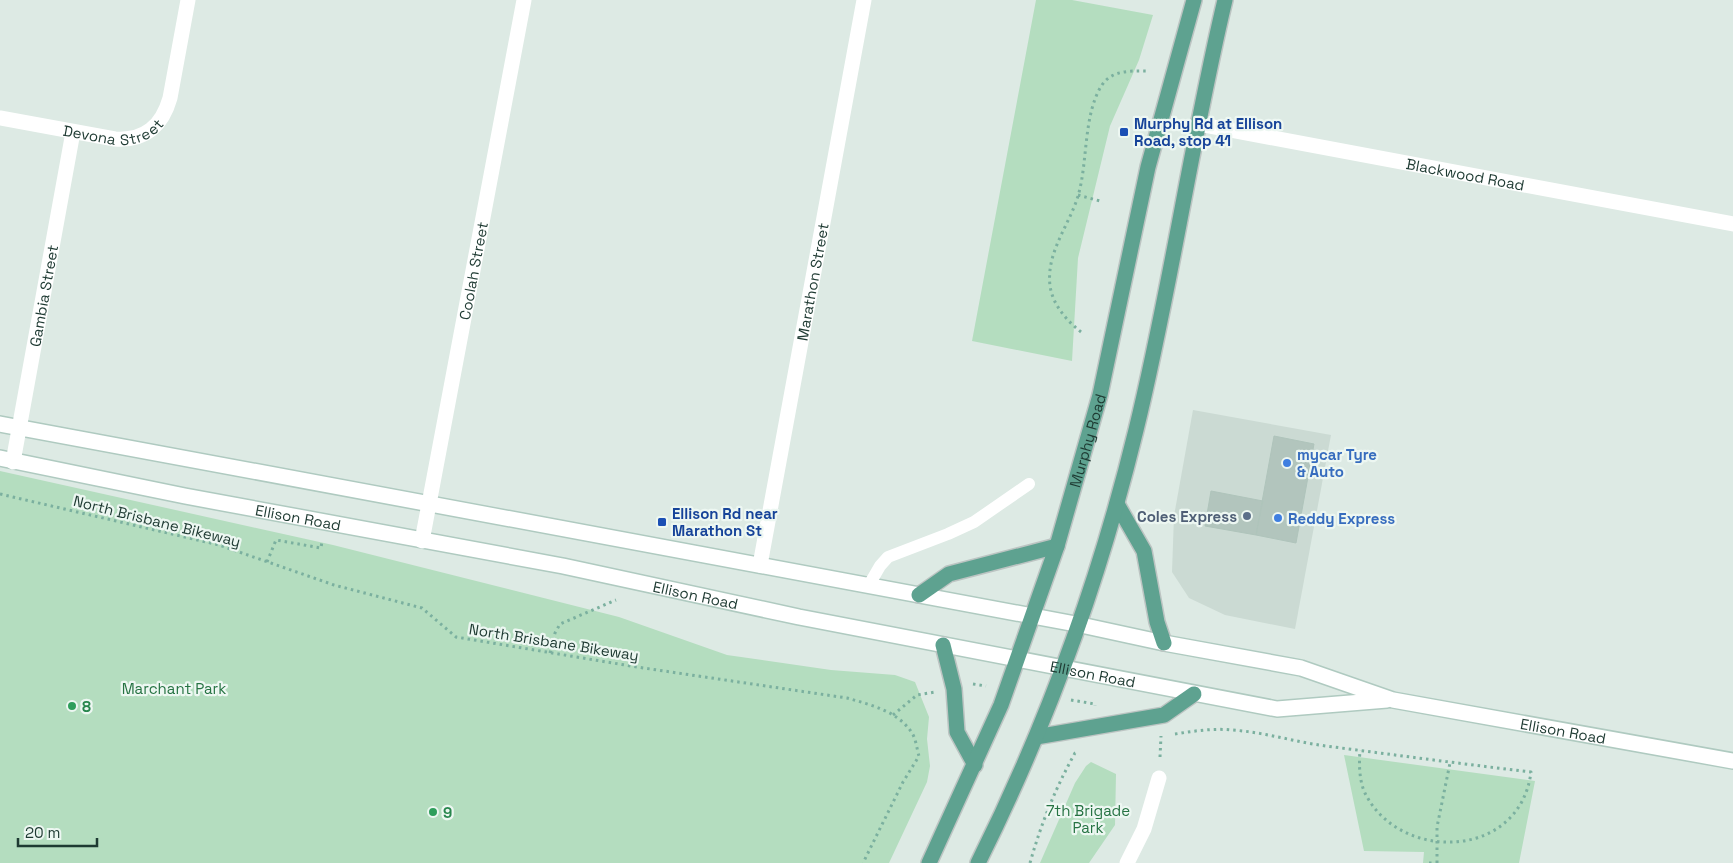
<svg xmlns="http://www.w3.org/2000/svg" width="1733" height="863" viewBox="0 0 1733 863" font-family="'Space Grotesk',sans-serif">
  <rect width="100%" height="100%" fill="#ddeae4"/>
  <path fill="#cbdad3" d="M1193,410L1331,435L1295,629L1225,615L1189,598L1172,572L1174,516Z"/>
  <path fill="#b4ddbf" d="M1036,0H1072L1153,15L1139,60L1110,126L1078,258L1072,361L972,341Z
    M0,471L333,545L619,617L727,655L831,670L895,675L915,682L929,717L927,739L930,766L927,782L889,863H0Z
    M1344,755L1535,781L1519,863H1423L1424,852L1364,851Z
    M1091,762L1116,774L1115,825L1089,863H1040L1075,783L1086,766Z"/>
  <path fill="#b2c5bd" stroke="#afc4bb" d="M1274,436L1314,444L1296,543L1256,535Z
    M1211,491L1263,501L1256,535L1205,526Z"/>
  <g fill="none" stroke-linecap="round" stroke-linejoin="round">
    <defs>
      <g id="secondary">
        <path id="s6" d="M0,424L1081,625L1164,643L1301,668L1393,700L1733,761"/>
        <path id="s7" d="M0,458L185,496L563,566L799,617L1277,709L1387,700"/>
      </g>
      <g id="primary">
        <path d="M1117,504L1144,551L1157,622L1164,643"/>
        <path d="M919,595L949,574L1057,546"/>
        <path d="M943,645L954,689L957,732L975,765"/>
        <path d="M1036,737L1164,715L1194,694"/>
        <path id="s8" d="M929,863L1001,705L1057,546L1100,395L1148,167L1194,0"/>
        <path d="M978,863C1048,723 1099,582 1136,430C1171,288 1191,142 1225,0"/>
      </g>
    </defs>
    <use href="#secondary" stroke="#afcac0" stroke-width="18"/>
    <use href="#primary" stroke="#bcc4c2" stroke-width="18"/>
    <path stroke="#7bb09f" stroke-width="3" stroke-dasharray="2.5 4" stroke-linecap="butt" d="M1078,195L1100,201
      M1081,332C1066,320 1053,305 1050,286C1046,252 1069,226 1078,196C1088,163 1083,114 1102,85C1112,70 1130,71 1146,71
      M0,494L219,545L334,585L422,608L456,637L637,667L847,698C871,705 898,711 912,733C916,739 917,750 919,756L903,782L863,863
      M267,562L276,540L321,548L322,541
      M550,653L555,633L560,624L616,600
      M973,684L986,686
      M1071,700L1095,704V706
      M893,715L917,695L935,692
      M1175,734C1194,731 1213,728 1232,730C1264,732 1295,742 1326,746C1395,755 1463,764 1531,772C1520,861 1397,863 1364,791C1359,778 1359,763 1360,750
      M1160,757L1161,736
      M1030,863C1041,824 1055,789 1075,753L1077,752
      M1429,863H1437
      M1437,863V827L1450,763"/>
    <path stroke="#fff" stroke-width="12" d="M869,585L880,566L888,557L948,534L974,522L1029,484"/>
    <g stroke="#fff" stroke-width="15">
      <path id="s1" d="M0,118L115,139C145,141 162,126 170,98L188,0"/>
      <path id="s2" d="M1198,124L1733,224"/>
      <path id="s3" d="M13,462L73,132"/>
      <path id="s4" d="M422,541L524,0"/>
      <path id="s5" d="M760,565L864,0"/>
      <path d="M1127,863L1144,829L1159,778"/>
    </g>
    <use href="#secondary" stroke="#fff" stroke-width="15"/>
    <use href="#primary" stroke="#5ea290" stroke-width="15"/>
  </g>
  <g fill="#1a4fb4" stroke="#edf7f2" stroke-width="2">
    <rect x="1119" y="127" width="10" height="10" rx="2.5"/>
    <rect x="657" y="517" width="10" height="10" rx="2.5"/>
  </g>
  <g fill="#3f7fe0" stroke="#edf7f2" stroke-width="2">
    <circle cx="1287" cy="463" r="5"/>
    <circle cx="1278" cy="518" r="5"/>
  </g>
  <circle fill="#5c6f8a" stroke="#edf7f2" stroke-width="2" cx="1247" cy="516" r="5"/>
  <g fill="#2e9e5b" stroke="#edf7f2" stroke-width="2">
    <circle cx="72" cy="706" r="5"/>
    <circle cx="433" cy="812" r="5"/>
  </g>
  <g text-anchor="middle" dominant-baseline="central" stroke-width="4.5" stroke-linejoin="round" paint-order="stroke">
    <g font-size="15" fill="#1e3a32" stroke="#edf7f2">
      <text stroke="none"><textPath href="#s1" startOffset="116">Devona Street</textPath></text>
      <text stroke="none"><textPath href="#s2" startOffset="272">Blackwood Road</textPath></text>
      <text stroke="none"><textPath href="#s4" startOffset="275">Coolah Street</textPath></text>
      <text stroke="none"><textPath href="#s5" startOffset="288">Marathon Street</textPath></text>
      <text stroke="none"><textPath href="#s3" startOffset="169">Gambia Street</textPath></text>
      <text stroke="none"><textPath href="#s8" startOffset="452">Murphy Road</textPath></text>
      <text stroke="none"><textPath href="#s7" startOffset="304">Ellison Road</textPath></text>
      <text transform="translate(157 521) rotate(14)">North Brisbane Bikeway</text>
      <text stroke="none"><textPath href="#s7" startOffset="709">Ellison Road</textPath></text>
      <text transform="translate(554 642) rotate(9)">North Brisbane Bikeway</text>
      <text stroke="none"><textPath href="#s7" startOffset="1114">Ellison Road</textPath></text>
      <text stroke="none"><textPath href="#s6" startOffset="1594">Ellison Road</textPath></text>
    </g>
    <g font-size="15" font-weight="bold" fill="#164399" stroke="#edf7f2" text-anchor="start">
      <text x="1134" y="123">Murphy Rd at Ellison<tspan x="1134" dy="17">Road, stop 41</tspan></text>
      <text x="672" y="513">Ellison Rd near<tspan x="672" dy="17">Marathon St</tspan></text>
    </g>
    <g font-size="15" font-weight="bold" fill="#366cbe" stroke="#edf7f2" text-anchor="start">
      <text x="1297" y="454">mycar Tyre<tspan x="1297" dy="17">&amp; Auto</tspan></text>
      <text x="1288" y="518">Reddy Express</text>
    </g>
    <g font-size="15" font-weight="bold" fill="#4e5e75" stroke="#edf7f2" text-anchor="end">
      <text x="1237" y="516">Coles Express</text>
    </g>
    <g font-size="15" fill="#267343" stroke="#edf7f2">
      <text x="174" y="688">Marchant Park</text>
      <text x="1088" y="810">7th Brigade<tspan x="1088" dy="17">Park</tspan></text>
    </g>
    <g font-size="15" font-weight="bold" fill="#27864d" stroke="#edf7f2" text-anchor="start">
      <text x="82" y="706">8</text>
      <text x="443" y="812">9</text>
    </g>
  </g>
  <path d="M18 838v8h79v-8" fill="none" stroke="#1e3a32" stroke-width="2.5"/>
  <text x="25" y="838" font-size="15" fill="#1e3a32" stroke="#edf7f2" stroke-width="4" paint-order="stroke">20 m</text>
</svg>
